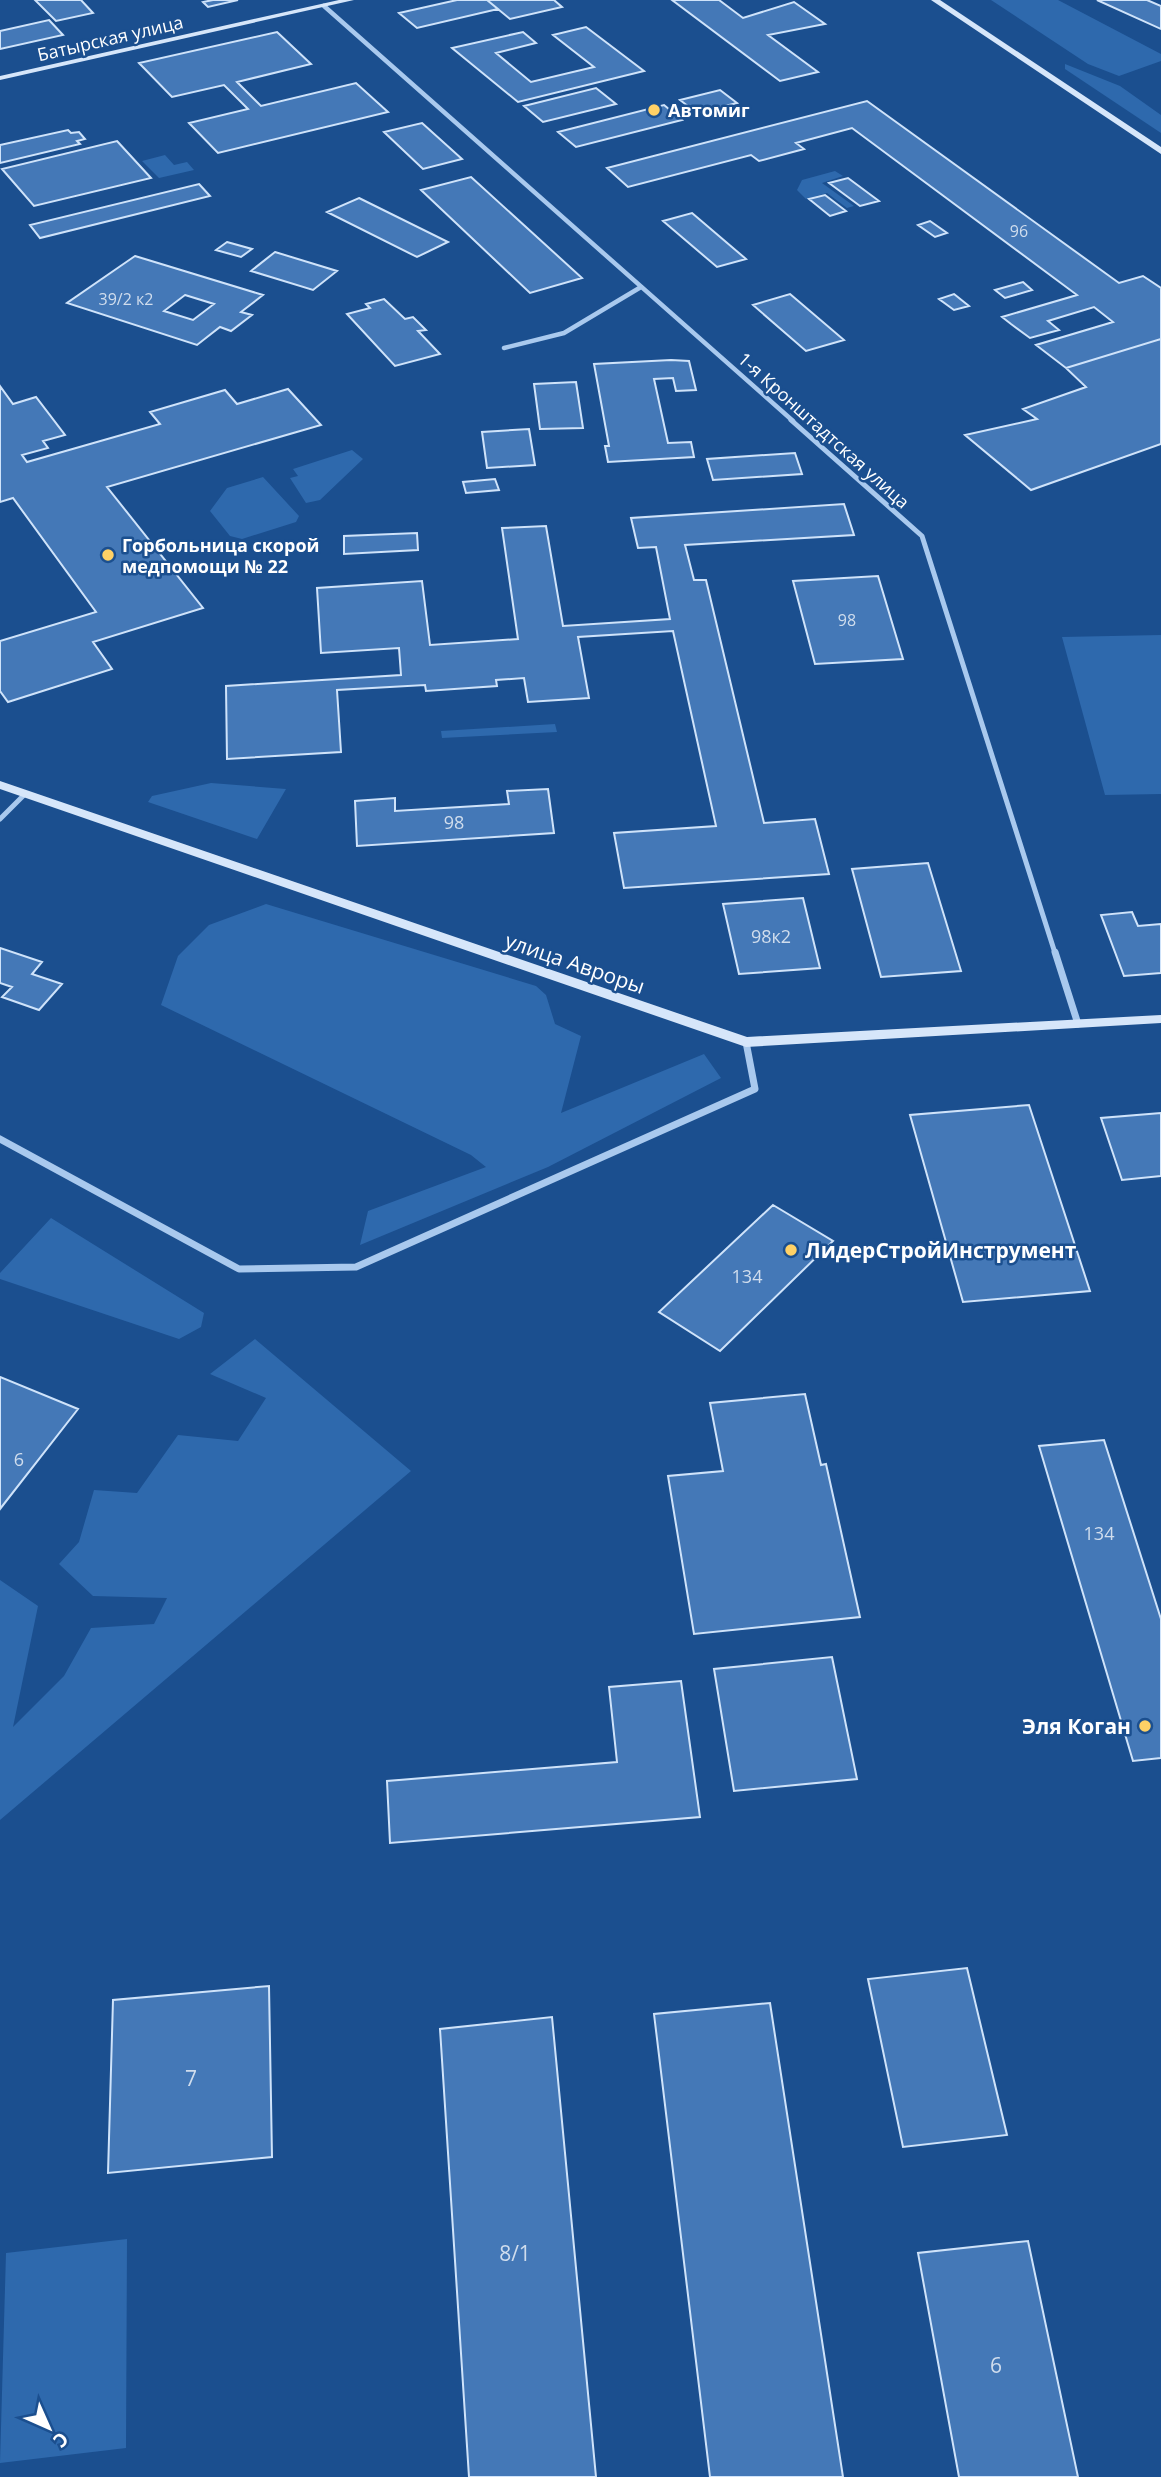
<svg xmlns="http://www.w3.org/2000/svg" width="1161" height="2477" viewBox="0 0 1161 2477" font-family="'Open Sans',sans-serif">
  <rect width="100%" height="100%" fill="#1b4f8f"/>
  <path fill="#2e69ad" d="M991,0H1058L1161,54V61L1119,76L1088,64Z
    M1065,64L1120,86L1161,115V133L1065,69Z
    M165,155L174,165L187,162L194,170L159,178L142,161Z
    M835,171L843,176L822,183L854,206L847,208L827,193L806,199L797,190L802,180Z
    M352,450L363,459L320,500L306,503L290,478L298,476L293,469Z
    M263,477L299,516L296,522L242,539L230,536L210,511L227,488Z
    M1161,635V794L1105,795L1062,637Z
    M555,724L557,732L442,738L441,731Z
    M211,783L286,789L257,839L148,802L152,796Z
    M266,904L536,986L546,995L555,1024L581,1036L561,1113L704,1054L721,1078L548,1167L360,1245L368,1211L486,1167L471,1155L161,1005L178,956L209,925Z
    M51,1218L204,1313L201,1327L179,1339L0,1279V1273Z
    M255,1339L411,1471L0,1820V1580L38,1606L13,1727L64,1676L91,1628L154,1624L167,1598L93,1596L59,1564L79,1542L94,1490L137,1493L178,1435L238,1441L266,1398L210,1374Z
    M127,2239L126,2448L0,2463L6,2253Z"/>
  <path fill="#4478b7" stroke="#cfe3fa" stroke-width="2" fill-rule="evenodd" d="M35,0H81L93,13L56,21Z
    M213,0H238L208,7L203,2Z
    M457,0H487L498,9L417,28L399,13Z
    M487,0H554L562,7L510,19Z
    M672,0H719L743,18L794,2L825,24L768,35L818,72L780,81Z
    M1097,0H1147L1161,6V29Z
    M49,20L63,35L0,49V31Z
    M586,27L644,71L518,102L452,48L523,32L536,43L496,53L531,82L594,67L553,35Z
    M277,32L311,64L237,82L261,106L356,83L388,112L218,153L189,123L248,109L224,85L172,97L139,63Z
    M596,88L616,104L543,122L524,106Z
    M720,90L737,103L697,113L680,100Z
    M867,101L1119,283L1143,276L1161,288V339L1066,368L1036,345L1113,322L1094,307L1048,321L1059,330L1030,338L1011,324L1002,317L1077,295L852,128L796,143L804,149L759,161L751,155L628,187L607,168Z
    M664,105L682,120L576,147L558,132Z
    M422,123L462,159L423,169L384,132Z
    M68,130L71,133L79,132L85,139L77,141L80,144L0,163V145Z
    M117,141L151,178L34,206L2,169Z
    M471,177L582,278L530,293L421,190Z
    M848,178L879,201L860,206L829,183Z
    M199,184L210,196L40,238L30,225Z
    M825,195L846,211L830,216L809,199Z
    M359,198L448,242L417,257L327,212Z
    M692,213L746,259L717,267L663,221Z
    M930,221L947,233L935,237L918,225Z
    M227,242L252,249L241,257L216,250Z
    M275,252L337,271L313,290L251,271Z
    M135,256L263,295L241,312L252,315L231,331L220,327L197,345L67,303ZM185,295L214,304L193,320L164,311Z
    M1023,282L1032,290L1005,298L995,290Z
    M790,294L844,340L806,351L753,305Z
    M954,294L969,306L954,310L939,299Z
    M384,299L405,319L413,317L426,330L418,331L440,354L395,366L347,314L370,308L366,304Z
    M1161,339V444L1031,490L965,435L1037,419L1023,409L1086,387L1066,368Z
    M671,360L689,361L696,390L676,391L673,378L654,379L668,443L691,442L694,457L608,462L605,446H609L594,364Z
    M576,382L583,428L540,429L534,384Z
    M0,386L13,404L36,397L65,435L43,441L48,448L22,455L27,462L160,424L150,412L225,390L237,404L288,389L321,425L107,487L203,608L93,642L112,669L8,702L0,691V641L96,612L13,498L0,502Z
    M529,429L535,465L487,468L482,432Z
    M795,453L802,474L713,480L707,459Z
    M495,479L499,490L466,493L463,482Z
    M844,504L854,535L685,545L694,580H706L764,823L815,819L829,874L624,888L614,833L716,826L673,631L578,637L589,698L528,702L524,678L496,680L497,686L426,691L425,685L337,690L341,752L227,759L226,686L401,675L399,648L321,653L317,588L422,581L430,645L518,639L502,528L546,526L563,626L670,619L656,547L638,548L631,518Z
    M417,533L418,550L344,554V536Z
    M878,576L903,659L815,664L793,581Z
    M548,789L554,833L357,846L355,801L395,798V811L509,804L507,791Z
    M928,863L961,971L881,977L852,869Z
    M803,898L820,968L739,974L723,904Z
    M1132,912L1138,926L1161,924V973L1124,976L1101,915Z
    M0,948L42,962L32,974L62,984L39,1010L2,997L12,987L0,983Z
    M1029,1105L1090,1291L963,1302L910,1115Z
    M1161,1113V1176L1122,1180L1101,1118Z
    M773,1205L833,1241L720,1351L659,1312Z
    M0,1377L78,1409L0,1509Z
    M805,1394L821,1465L826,1464L860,1617L694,1634L668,1476L723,1471L710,1403Z
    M1104,1440L1161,1619V1758L1133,1761L1039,1446Z
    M832,1657L857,1779L734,1791L714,1669Z
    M681,1681L700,1817L390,1843L387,1781L617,1762L609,1687Z
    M967,1968L1007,2135L903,2147L868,1979Z
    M269,1986L272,2157L108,2173L113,2000Z
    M770,2003L843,2477H710L654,2014Z
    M552,2017L596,2477H469L440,2029Z
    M1028,2241L1078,2477H959L918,2253Z"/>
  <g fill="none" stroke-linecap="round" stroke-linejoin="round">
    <path stroke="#a9c9ee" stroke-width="4.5" d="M324,6L793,421
      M504,348L564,333L641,287"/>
    <path stroke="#a9c9ee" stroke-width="5" d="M791,420L922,536L1055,953
      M0,819L24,795"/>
    <path stroke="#a9c9ee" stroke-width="7" d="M1055,952L1078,1024
      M0,1139L239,1269L356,1267L755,1089L746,1042"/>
    <path fill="#d6e6fa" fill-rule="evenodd" d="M339,0H354L0,80V76Z
      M931,0H940L1161,147V154Z
      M0,781L747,1037L1161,1015V1023L746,1047L0,789Z"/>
  </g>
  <g fill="#ffd166" stroke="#1b4f8f" stroke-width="2.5">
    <circle cx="654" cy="110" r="7"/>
    <circle cx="108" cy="555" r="7"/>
    <circle cx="791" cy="1250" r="7"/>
    <circle cx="1145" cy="1726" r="7"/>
  </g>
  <g text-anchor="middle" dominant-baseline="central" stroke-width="5" stroke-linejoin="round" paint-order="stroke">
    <g font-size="16" fill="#d0dded">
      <text x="1019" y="231">96</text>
      <text x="126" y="299">39/2 к2</text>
      <text x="847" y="620">98</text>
    </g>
    <g font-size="18" fill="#fff" stroke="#1b4f8f">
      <text transform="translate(110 38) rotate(-13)">Батырская улица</text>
      <text transform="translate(824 430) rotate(42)">1-я Кронштадтская улица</text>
    </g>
    <g font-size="18" font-weight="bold" fill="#fff" stroke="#1b4f8f" text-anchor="start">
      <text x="668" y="110">Автомиг</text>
      <text x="122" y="545">Горбольница скорой<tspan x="122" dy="21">медпомощи № 22</tspan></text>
    </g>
    <g font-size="18" fill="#d0dded">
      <text x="454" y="822">98</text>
      <text x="771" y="936">98к2</text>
      <text x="747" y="1276">134</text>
      <text x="19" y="1459">6</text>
      <text x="1099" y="1533">134</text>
    </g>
    <g font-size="21" fill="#fff" stroke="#1b4f8f">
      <text transform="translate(575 963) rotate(19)">улица Авроры</text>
    </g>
    <g font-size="21" font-weight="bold" fill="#fff" stroke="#1b4f8f" text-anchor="start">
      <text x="805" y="1250">ЛидерСтройИнструмент</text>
      <text x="1131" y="1726" text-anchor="end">Эля Коган</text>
    </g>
    <g font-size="21" fill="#d0dded">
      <text x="191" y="2078">7</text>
      <text x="515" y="2253">8/1</text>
      <text x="996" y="2365">6</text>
    </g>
  </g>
  <g transform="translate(49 2428) rotate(135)" stroke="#1b4f8f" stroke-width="5" paint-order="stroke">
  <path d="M0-5L12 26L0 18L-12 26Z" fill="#ffffff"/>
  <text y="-10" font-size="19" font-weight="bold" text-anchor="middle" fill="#ffffff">С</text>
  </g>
</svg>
